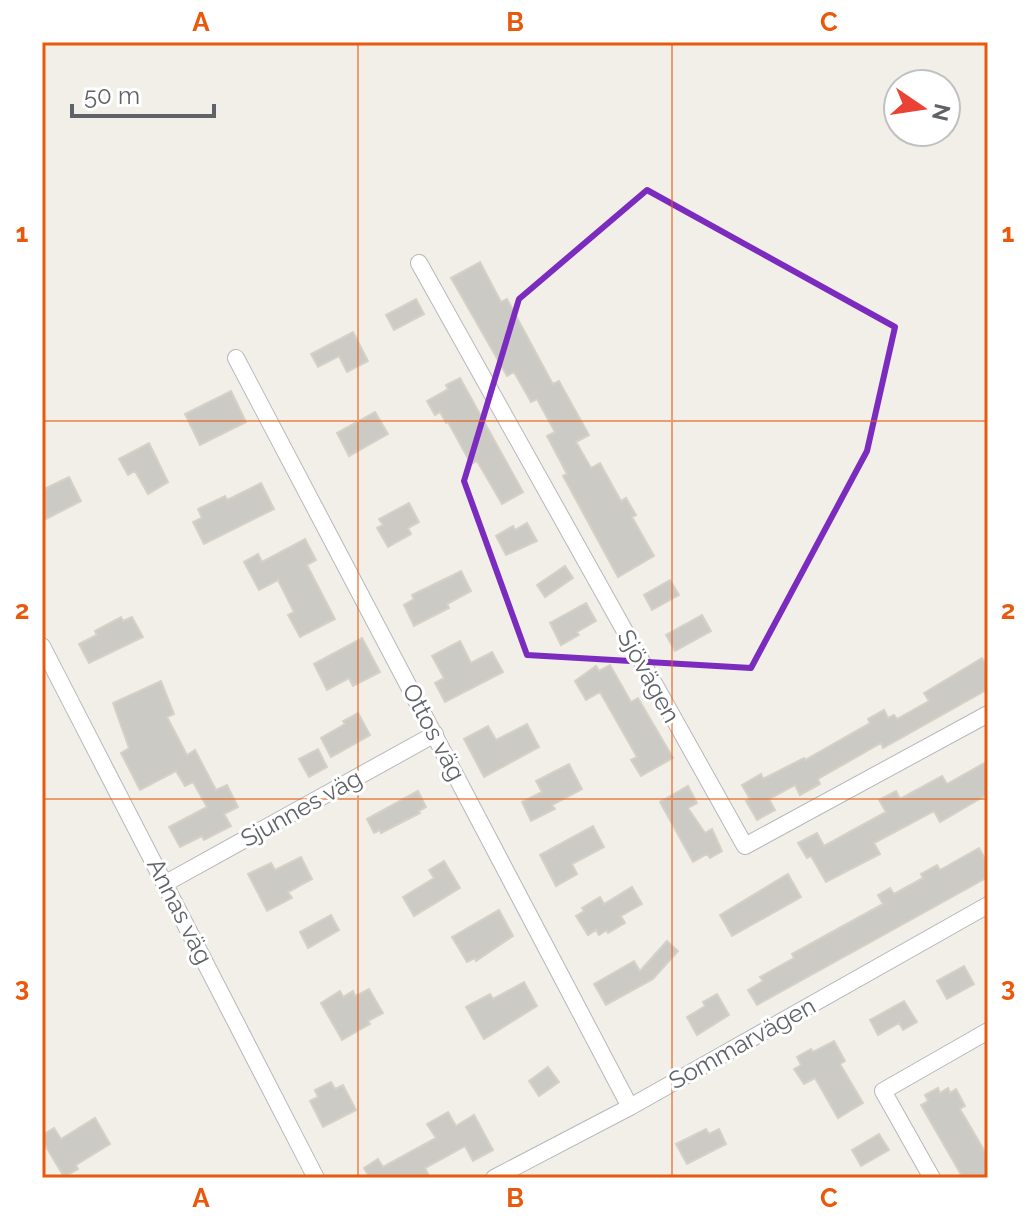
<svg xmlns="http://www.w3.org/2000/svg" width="1030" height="1220" viewBox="0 0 1030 1220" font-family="Raleway,sans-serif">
  <rect width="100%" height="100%" fill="#f1efe8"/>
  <path fill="#cccac5" stroke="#d6d1c6" stroke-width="2" d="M480,262L501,302L507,299L550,379L553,384L559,381L589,435L576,442L591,468L600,463L621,501L626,498L636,515L632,517L654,556L618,577L563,476L567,474L547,436L555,432L537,399L531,402L514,372L507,376L451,278Z
    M416,299L424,314L394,330L386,315Z
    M353,332L368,361L347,372L339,356L318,367L311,354Z
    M460,378L523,492L502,504L477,461L471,464L448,422L446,423L440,412L435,415L427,401L448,389L446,385Z
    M231,391L246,422L200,445L185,414Z
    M375,412L388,434L349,456L337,433Z
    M149,443L168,482L148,494L135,471L128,475L119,459Z
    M69,477L81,501L42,521V490Z
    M261,483L274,509L204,544L193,522L202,518L198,509L225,496L227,500Z
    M409,503L419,522L408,528L411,534L388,547L377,528L383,525L379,519Z
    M527,523L537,541L506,555L496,536L513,526L515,530Z
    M305,539L316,560L307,565L335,619L300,637L288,615L294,612L278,580L259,590L244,562L258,554L262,562Z
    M565,566L573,578L545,597L537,585Z
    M461,571L471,591L447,604L449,608L414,626L404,605L414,599L412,595Z
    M670,580L679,595L652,610L644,595Z
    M586,603L596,621L577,632L579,635L561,645L550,623Z
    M702,615L711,631L675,651L666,635Z
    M121,617L123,621L132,617L143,637L89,663L79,644L97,635L95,631Z
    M362,638L380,672L353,686L349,678L327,690L314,664Z
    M460,641L471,663L492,652L503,672L445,702L435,683L444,678L432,656Z
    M982,658L988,668V689L883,748L881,743L818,779L820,784L800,795L795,785L769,799L775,810L757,820L746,801L750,799L742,785L761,774L763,779L804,758L805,760L870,723L868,719L884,710L888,718L894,715L897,719L929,701L924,693Z
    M610,665L631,702L638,698L673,758L641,776L631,760L637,757L600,692L586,700L575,681L596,666L599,671Z
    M161,681L174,714L167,717L187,755L195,750L216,790L227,785L238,807L224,814L231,826L204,840L202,836L180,847L169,827L207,807L193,782L185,786L176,771L140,790L121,753L129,748L113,703Z
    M358,713L370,735L331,757L321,738L345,724L343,721Z
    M527,724L539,747L484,777L464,739L488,726L496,740Z
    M318,749L327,767L309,777L299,759Z
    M988,761V794L940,822L934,811L874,843L880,854L826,882L811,856L807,858L798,843L817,833L824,846L886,812L879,800L896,791L900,799L942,776L947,784Z
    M569,764L582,789L552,805L555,809L531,821L522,802L542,792L536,781Z
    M688,786L697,803L688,808L705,833L712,829L722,851L710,858L707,854L693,862L660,802Z
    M418,791L426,807L419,811L420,813L381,833L380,830L374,833L367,819Z
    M593,826L604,847L572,864L577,874L556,886L540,855Z
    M979,848L988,864V877L757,1005L748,990L763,981L760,977L794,958L792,954L883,904L878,895L890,888L894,894L923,878L921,874L937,865L940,870Z
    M301,857L312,879L288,892L292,898L267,911L248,874L271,863L275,870Z
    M444,861L460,888L414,916L403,897L434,878L429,870Z
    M788,874L801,897L732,936L720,915Z
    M632,887L642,904L621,916L625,923L608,933L607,930L599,935L596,930L588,935L576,916L584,911L582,908L600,897L604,904Z
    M499,910L513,936L476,961L475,958L467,962L452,937Z
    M331,915L339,930L308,948L300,932Z
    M667,941L678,951L653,979L606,1005L594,984L634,961L640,971Z
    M964,966L974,984L947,999L937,981Z
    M524,982L537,1006L484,1039L466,1007L490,994L493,999Z
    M369,989L383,1013L368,1021L370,1024L342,1040L321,1003L340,991L343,997L353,991L355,996Z
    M717,994L729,1015L697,1035L687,1017L705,1006L703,1002Z
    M904,1001L917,1022L903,1030L899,1023L878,1035L870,1020Z
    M834,1041L845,1061L840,1064L863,1103L838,1118L815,1078L804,1084L794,1069L801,1065L797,1057L811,1049L813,1052Z
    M548,1067L559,1082L539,1096L529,1081Z
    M331,1082L335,1089L343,1085L356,1110L323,1127L310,1101L318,1097L315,1090Z
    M938,1088L940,1093L948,1088L950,1093L956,1089L965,1106L960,1109L988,1157V1178H963L921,1105L928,1101L925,1095Z
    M448,1112L456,1126L474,1115L493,1150L473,1161L465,1146L425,1168L430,1178H362L368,1175L364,1168L378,1159L383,1167L436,1138L427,1124Z
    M95,1118L110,1144L76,1165L78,1169L64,1177L42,1140V1135L54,1128L61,1139Z
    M706,1129L709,1134L719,1129L726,1144L687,1164L676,1144Z
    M879,1134L889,1150L861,1166L852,1150Z"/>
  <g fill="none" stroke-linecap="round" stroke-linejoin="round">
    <defs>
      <path id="street" d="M419,263L745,846L988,714
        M236,358L630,1107
        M42,646L316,1178
        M166,883L435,734
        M494,1178L630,1107L988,905
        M932,1178L883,1091L988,1031"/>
    </defs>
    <use href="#street" stroke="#b5b8bc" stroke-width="18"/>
    <use href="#street" stroke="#fff" stroke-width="16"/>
  </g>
  <path fill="none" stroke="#7b2cbf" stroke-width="6" stroke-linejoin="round" d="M647,190L895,327L867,451L751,668L527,655L464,481L519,299Z"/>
  <path fill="none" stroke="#e8590c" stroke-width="2" stroke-opacity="0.55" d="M358,42V1178M672,42V1178M42,421H988M42,799H988"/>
  <g text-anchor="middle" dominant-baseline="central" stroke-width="6" stroke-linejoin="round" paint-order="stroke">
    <g font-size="24" fill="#5f6368" stroke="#fff">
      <text transform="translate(649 676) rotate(61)">Sjövägen</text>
      <text transform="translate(434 732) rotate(62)">Ottos väg</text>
      <text transform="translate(301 808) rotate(-29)">Sjunnes väg</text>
      <text transform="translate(180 911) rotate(63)">Annas väg</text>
      <text transform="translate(742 1043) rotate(-29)">Sommarvägen</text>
    </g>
  </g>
  <rect width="1030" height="1220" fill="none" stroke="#ffffff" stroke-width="88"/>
  <g transform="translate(922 108) rotate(103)"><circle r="38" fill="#ffffff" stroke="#bfc1c3" stroke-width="2"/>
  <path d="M0-6L14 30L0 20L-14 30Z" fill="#ea4335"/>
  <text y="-12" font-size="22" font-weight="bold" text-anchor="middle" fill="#5f6368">N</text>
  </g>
  <path d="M72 104v12h142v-12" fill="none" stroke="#5f6368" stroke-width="4"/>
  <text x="84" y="104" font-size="24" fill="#5f6368" stroke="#ffffff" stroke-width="6" paint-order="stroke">50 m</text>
  <rect x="44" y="44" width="942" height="1132" fill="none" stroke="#e8590c" stroke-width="3"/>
  <g font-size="26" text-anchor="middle" font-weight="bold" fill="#e8590c">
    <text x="201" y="31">A</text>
    <text x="515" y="31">B</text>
    <text x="829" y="31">C</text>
    <text x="22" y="242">1</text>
    <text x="1008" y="242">1</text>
    <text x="22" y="619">2</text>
    <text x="1008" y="619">2</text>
    <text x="22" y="996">3</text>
    <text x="1008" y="996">3</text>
    <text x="201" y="1207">A</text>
    <text x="515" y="1207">B</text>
    <text x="829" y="1207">C</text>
  </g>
</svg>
